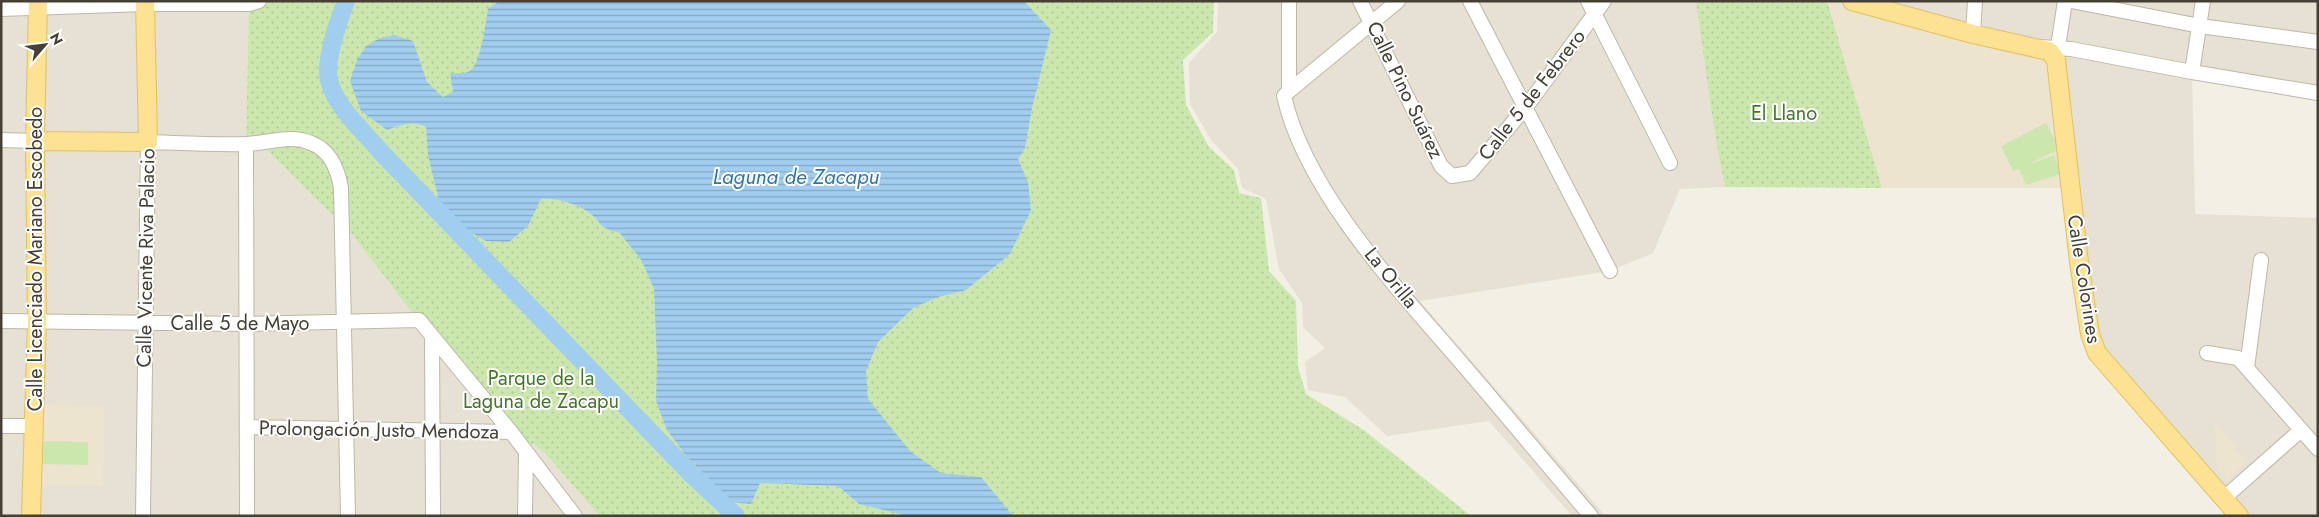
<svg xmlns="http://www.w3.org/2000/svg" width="2319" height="517" viewBox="0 0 2319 517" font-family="Jost,sans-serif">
  <defs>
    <pattern id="park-dots" width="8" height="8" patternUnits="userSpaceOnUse" patternTransform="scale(1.25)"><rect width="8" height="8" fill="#cbe7ae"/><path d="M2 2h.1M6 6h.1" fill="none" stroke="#b0c796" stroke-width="1.8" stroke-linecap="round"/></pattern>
    <pattern id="water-rules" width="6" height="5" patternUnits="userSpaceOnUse" patternTransform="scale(1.25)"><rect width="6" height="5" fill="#a1cdef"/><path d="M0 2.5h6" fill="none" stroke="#85a8c2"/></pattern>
  </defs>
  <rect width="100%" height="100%" fill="#f2efe5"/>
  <path fill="#e6e1d3" d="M1,1H249L246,144L267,150L326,209L342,221L533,443L545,453L601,516H1Z
    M1218,1H1697L1725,187L1680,189L1653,253L1610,271L1420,301L1604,514L1600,516H1572L1489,421L1387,436L1345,397L1308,390L1305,362L1325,348L1303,327L1302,303L1279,269L1266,199L1242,188L1238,169L1211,140L1190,104L1189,63L1217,32Z
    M1870,1H2318V93L2192,73L2195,214L2318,218V516H2240L2097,353L2070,189Z"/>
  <path fill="#ece4cf" d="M1827,1H1847L2048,59L2062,188H1882Z
    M42,404L104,406L103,486L41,485Z
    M2215,423L2247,461L2227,481L2217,468Z"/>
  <path fill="#cbe7ae" d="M2046,123L2060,149L2027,165L2054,155L2061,174L2026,185L2019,169L2013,171L2001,146Z
    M41,441L88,442V465L41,464Z"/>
  <path fill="url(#park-dots)" d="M249,1H1214L1213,32L1183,60L1186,105L1209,147L1234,170L1239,193L1261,198L1269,271L1296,301L1298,367L1306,394L1365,431L1471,516H600L545,453L533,443L530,447L432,338L342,221L326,209L267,150L270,143L246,144Z
    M1696,1H1827L1882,188L1725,187L1714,128Z"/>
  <path fill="url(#water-rules)" d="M499,1H1024L1051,30L1032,108L1025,148L1018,159L1028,182L1031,210L1010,254L966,290L938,297L913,308L878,342L866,371L868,399L910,451L941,473L981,477L1013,516H909L859,504L838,486L760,483L751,504L732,502L687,457L667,430L656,401L657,362L654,289L642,261L619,232C599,229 603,224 590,213C578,204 556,197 541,199L528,226L509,242L486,241L460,226L439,201L428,155L426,127C412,120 401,125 387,130L361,111L350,81L357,60L366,46L380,38L394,35L413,41L427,82L443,97L453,92L450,73C457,73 468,75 473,68C481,57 486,23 488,9Z"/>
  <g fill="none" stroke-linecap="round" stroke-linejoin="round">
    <path stroke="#a1cdef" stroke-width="18" d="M346,1C339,20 324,60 329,80C335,107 363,130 380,151L691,474L736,516"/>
    <defs>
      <path id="minor" d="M1289,1V91L1284,96C1305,190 1396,287 1458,359C1503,411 1546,464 1591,516
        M1360,1L1441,166L1452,176L1470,173L1526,107L1604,1
        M1470,1L1610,271
        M1588,1L1670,163
        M2071,1L2200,26L2318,42
        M1,9L145,4H249L259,1
        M1973,34L1975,1
        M2040,47L2071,49L2192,72L2318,93
        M2058,47L2065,1
        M2192,72L2203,1
        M1289,91L1398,1
        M1,140L35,141
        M246,144L247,516
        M1,321L246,324L419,320L511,432L575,516
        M432,338L433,516
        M2207,353L2238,358L2318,449
        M2247,368L2261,260
        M1,426H33
        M247,427L511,432
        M2224,498L2301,430
        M143,516L148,142C181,143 214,145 247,144C269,143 291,134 311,143C330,150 338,170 341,188L348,516
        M525,516L526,453"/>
      <path id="major" d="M1852,1L1973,34L2049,51L2056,60L2079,262L2090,334L2097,353L2239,516
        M35,141L148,142L145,1
        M31,516L37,321L35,141L38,1"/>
    </defs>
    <use href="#minor" stroke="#beb7a8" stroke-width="16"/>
    <use href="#major" stroke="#e2c063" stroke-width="20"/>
    <use href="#minor" stroke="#fff" stroke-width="14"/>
    <use href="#major" stroke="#fde293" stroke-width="18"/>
  </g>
  <g text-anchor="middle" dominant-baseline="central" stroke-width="4" stroke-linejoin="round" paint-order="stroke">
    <g font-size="20" fill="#453f35" stroke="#fff">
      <text transform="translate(1405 90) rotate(64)">Calle Pino Suárez</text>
      <text transform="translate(1532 95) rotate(-52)">Calle 5 de Febrero</text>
      <text transform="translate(146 258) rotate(-89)">Calle Vicente Riva Palacio</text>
      <text transform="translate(35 259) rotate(-90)">Calle Licenciado Mariano Escobedo</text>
      <text transform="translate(1391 278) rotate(51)">La Orilla</text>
      <text transform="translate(2084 279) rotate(81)">Calle Colorines</text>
      <text x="240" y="323">Calle 5 de Mayo</text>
      <text transform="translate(379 430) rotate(1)">Prolongación Justo Mendoza</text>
    </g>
    <g font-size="20" fill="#437629" stroke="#fff">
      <text x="1784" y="113">El Llano</text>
      <text x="541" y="378">Parque de la<tspan x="541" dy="23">Laguna de Zacapu</tspan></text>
    </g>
    <g font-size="21" font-style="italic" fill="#2f75af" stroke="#fff">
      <text x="796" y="177">Laguna de Zacapu</text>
    </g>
  </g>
  <rect width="2319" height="517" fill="none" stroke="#453f35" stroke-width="5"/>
  <g transform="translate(45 45) rotate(62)" stroke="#ffffff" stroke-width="4" paint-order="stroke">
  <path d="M0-4L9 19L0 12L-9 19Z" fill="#453f35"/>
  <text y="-8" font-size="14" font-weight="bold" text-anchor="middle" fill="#453f35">N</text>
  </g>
</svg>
